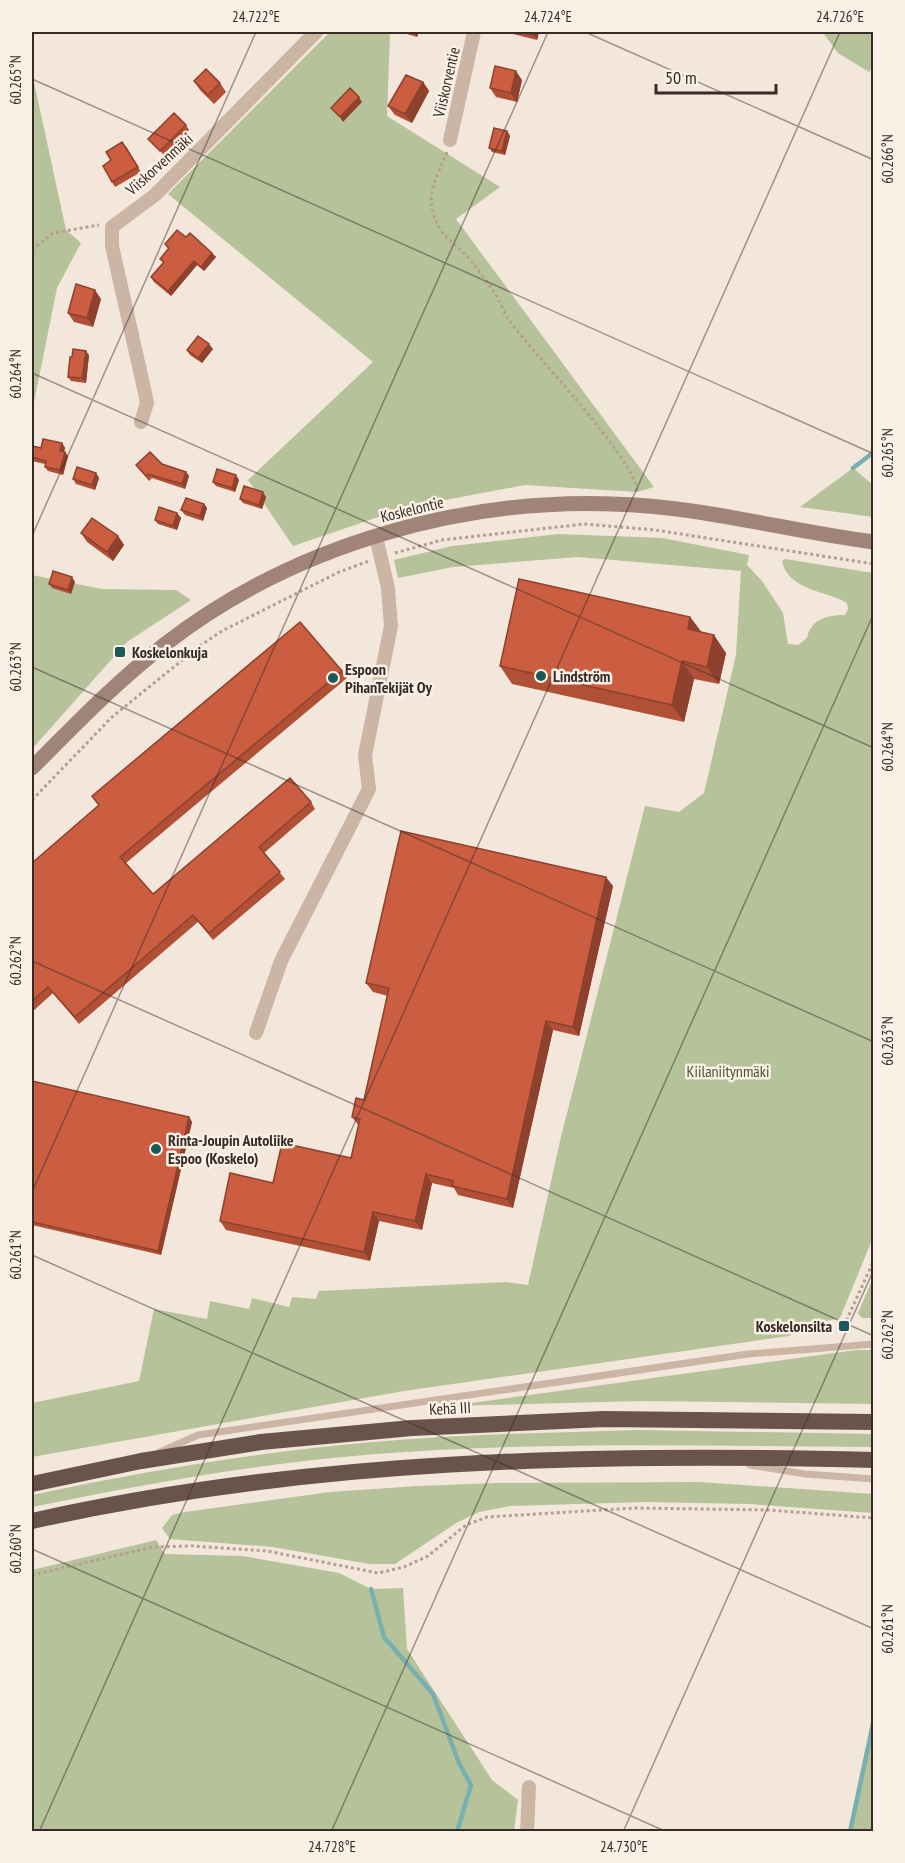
<svg xmlns="http://www.w3.org/2000/svg" width="905" height="1863" viewBox="0 0 905 1863" font-family="'PT Sans Narrow',sans-serif">
  <rect width="100%" height="100%" fill="#f3e6da"/>
  <path fill="#b6c299" d="M330,32H390L387,116L500,187L456,219L654,487L637,492L525,485L408,507L293,546L248,480L373,362L168,194Z
    M827,32H873V66L869,72L838,53L824,34Z
    M32,73L66,230L81,243L57,288L32,412Z
    M853,468L873,485V517L800,507Z
    M559,534L662,538L749,555L747,565L762,581L783,613L788,644L798,645L807,638C811,619 827,615 845,615L848,609L847,603C825,590 789,591 782,561L785,559L873,573L874,1235L840,1318L817,1323L789,1336L404,1391L32,1457V1403L139,1381L154,1309L207,1319L210,1301L249,1309L252,1298L289,1307L292,1297L316,1299L319,1291L506,1282L528,1285L560,1141L645,806L679,812L704,793L736,655L741,571L578,557L453,567L398,578L394,560L452,546Z
    M32,575L101,589L176,590L191,600L127,642L32,749Z
    M873,1278V1318H862L858,1313Z
    M856,1350H873V1404L641,1401L450,1406Z
    M637,1430L873,1434V1447C707,1446 542,1441 376,1454C260,1463 145,1484 32,1507V1495C145,1471 258,1452 373,1442C461,1434 549,1433 637,1430Z
    M699,1482L873,1494V1513L750,1504L645,1502L510,1506L479,1512L456,1523L395,1564H369L273,1547L170,1539L162,1528L172,1515L185,1512L330,1492L418,1486L497,1483Z
    M156,1540L165,1554L243,1556L339,1573L371,1589L403,1588L407,1649L492,1780L518,1800L514,1831H32V1570Z
    M873,1719V1831H850Z"/>
  <g fill="none" stroke-linecap="round" stroke-linejoin="round">
    <path stroke="#78b0b1" stroke-width="4.5" d="M853,468L874,452
      M371,1589L384,1637L433,1694L459,1763L471,1785L457,1832
      M850,1832L874,1719"/>
    <path stroke="#b79f90" stroke-width="3" stroke-dasharray="3 3" stroke-linecap="butt" d="M447,152C440,171 428,188 432,208C437,237 457,243 472,262C480,273 489,284 496,295C501,303 504,313 509,320C533,354 635,458 637,491
      M32,250L53,233L99,225
      M395,553L442,540L584,524L655,530L874,564
      M32,800L112,717L201,645L222,631L339,572L369,561
      M844,1326L874,1260
      M32,1575L153,1547L192,1546L267,1551L378,1573L404,1567L428,1556L466,1525L487,1517L635,1508L768,1510L874,1518"/>
    <path stroke="#cbb5a5" stroke-width="7" d="M160,1452L198,1435L748,1354L874,1344
      M750,1465L805,1474L874,1479"/>
    <path stroke="#cbb5a5" stroke-width="14" d="M450,140L474,32
      M141,422L147,403L145,393L112,246V227L155,195L316,32
      M256,1033L281,961L369,789L365,755L391,626L388,588L376,537
      M527,1832L529,1787"/>
    <path stroke="#9f8477" stroke-width="15" d="M32,768C74,726 116,682 164,645C295,543 471,494 635,505C715,510 794,532 874,542"/>
    <path stroke="#68544a" stroke-width="16" d="M32,1484L141,1461L261,1442L412,1428L604,1419L874,1422
      M32,1521C308,1459 591,1453 874,1460"/>
  </g>
  <path fill="#af5037" d="M400,32H419L417,37Z
    M508,32H539L537,40L509,33Z
    M522,80L517,102L496,97L490,88Z
    M194,81L220,83L226,92L214,104L200,90Z
    M423,82L429,91L412,123L395,115L388,106Z
    M186,125L189,130L164,155L148,139Z
    M507,131L510,136L505,155L492,152L489,148Z
    M126,146L141,172L115,187L112,182L111,160Z
    M186,237L212,253L216,257L204,271L197,265L171,296L154,282L151,277L163,263L160,259L168,249L165,244Z
    M101,299L93,327L74,322L68,313Z
    M213,349L202,363L190,355L187,350Z
    M89,355L86,383L71,381L68,377L72,357Z
    M62,443L65,448L64,451L68,456L63,475L48,471L45,467V464L32,461V446L41,448Z
    M136,465L186,472L189,476L185,489L152,478L149,481Z
    M96,473L99,478L95,490L76,484L73,479Z
    M239,480L235,492L216,486L213,482Z
    M266,497L262,509L243,503L240,499Z
    M204,504L207,508L203,521L185,515L181,510Z
    M177,513L181,518L177,530L158,524L155,520Z
    M81,533L118,536L124,545L113,561L87,542Z
    M75,582L71,594L52,588L49,584Z
    M690,617L701,632L726,653L719,684L694,679L684,722L512,684L500,666Z
    M342,671L347,678L126,863L153,894L311,802L315,809L264,853L285,879L213,940L198,922L79,1024L53,993L32,1012V863L99,805L92,796Z
    M613,886L579,1036L553,1030L513,1208L458,1195L454,1188L432,1183L422,1230L379,1221L370,1261L226,1230L220,1221L273,1183L351,1158L359,1126L352,1117L364,1100L388,996L373,992L366,983Z
    M32,1081L189,1117L192,1122L161,1255L32,1225Z"/>
  <path fill="#8e412d" d="M414,32H419L417,37Z
    M535,32H539L537,40L534,35Z
    M516,71L522,80L517,102L511,93Z
    M423,82L429,91L412,123L405,114Z
    M359,97L362,102L343,122L340,117Z
    M507,131L510,136L505,155L502,151Z
    M212,253L216,257L204,271L201,267Z
    M194,261L197,265L171,296L168,291Z
    M95,290L101,299L93,327L87,318Z
    M209,344L213,349L202,363L198,358Z
    M86,351L89,355L86,383L82,378Z
    M62,443L65,448L63,455L60,451Z
    M65,452L68,456L63,475L60,470Z
    M186,472L189,476L185,489L182,484Z
    M96,473L99,478L95,490L92,485Z
    M236,475L239,480L235,492L232,488Z
    M263,492L266,497L262,509L259,505Z
    M204,504L207,508L203,521L200,516Z
    M177,513L181,518L177,530L173,526Z
    M118,536L124,545L113,561L107,552Z
    M72,577L75,582L71,594L68,590Z
    M690,617L703,634L688,629Z
    M714,635L726,653L719,684L707,667Z
    M682,661L694,679L684,722L672,705Z
    M606,877L613,886L579,1036L573,1027Z
    M546,1021L553,1030L513,1208L507,1199Z
    M189,1117L192,1122L161,1255L158,1251Z
    M426,1174L432,1183L422,1230L415,1221Z
    M373,1212L379,1221L370,1261L364,1252Z"/>
  <path fill="#cb5d40" stroke="#8e412d" stroke-width="1.5" d="M519,32H535L534,35Z
    M495,66L516,71L511,93L490,88Z
    M206,69L220,83L208,95L194,81Z
    M406,75L423,82L405,114L388,106Z
    M350,88L359,97L340,117L331,108Z
    M174,113L186,125L160,151L148,139Z
    M494,128L507,131L502,151L489,148Z
    M122,142L138,167L112,182L103,166L111,160L106,152Z
    M177,230L186,237L190,233L212,253L201,267L194,261L168,291L151,277L164,262L160,259L169,248L165,244Z
    M76,284L95,290L87,318L68,313Z
    M198,336L209,344L198,358L187,350Z
    M73,349L86,351L82,378L68,377L70,357H72Z
    M43,439L62,443L60,451L65,452L60,470L45,467L46,461L32,457V446L41,448Z
    M150,452L162,464L186,472L182,484L148,474L146,476L136,465Z
    M77,467L96,473L92,485L73,479Z
    M217,469L236,475L232,488L213,482Z
    M244,486L263,492L259,505L240,499Z
    M186,498L204,504L200,516L181,510Z
    M159,507L177,513L173,526L155,520Z
    M92,518L118,536L107,552L81,533Z
    M53,571L72,577L68,590L49,584Z
    M519,579L690,617L688,629L714,635L707,667L682,661L672,705L500,666Z
    M300,622L342,671L120,857L153,894L290,778L311,802L259,847L280,872L209,933L193,915L75,1017L48,987L32,1001V863L99,805L92,796Z
    M401,831L606,877L573,1027L546,1021L507,1199L452,1186L453,1181L426,1174L415,1221L373,1212L364,1252L220,1221L230,1173L273,1183L282,1143L351,1158L360,1119L352,1117L356,1098L364,1100L389,988L366,983Z
    M32,1081L189,1117L158,1251L32,1222Z"/>
  <path fill="none" stroke="#372b27" stroke-width="1.5" stroke-opacity="0.45" d="M585,32L874,160M32,79L874,454M32,373L874,748M32,536L256,32M32,667L874,1042M32,961L874,1336M32,1192L548,32M32,1255L874,1629M32,1549L667,1832M39,1832L840,32M331,1832L874,613M623,1832L874,1269"/>
  <g fill="#1b585a" stroke="#faf0e6" stroke-width="2">
    <rect x="114" y="646" width="12" height="12" rx="3"/>
    <circle cx="541" cy="676" r="6"/>
    <circle cx="333" cy="678" r="6"/>
    <circle cx="156" cy="1149" r="6"/>
    <rect x="838" y="1320" width="12" height="12" rx="3"/>
  </g>
  <g text-anchor="middle" dominant-baseline="central" stroke-width="5" stroke-linejoin="round" paint-order="stroke">
    <g font-size="16" fill="#372b27" stroke="#faf0e6">
      <text transform="translate(446 82) rotate(-77)">Viiskorventie</text>
      <text transform="translate(159 164) rotate(-42)">Viiskorvenmäki</text>
      <text transform="translate(412 509) rotate(-14)">Koskelontie</text>
      <text transform="translate(450 1408) rotate(-3)">Kehä III</text>
    </g>
    <g font-size="16" font-weight="bold" fill="#372b27" stroke="#faf0e6" text-anchor="start">
      <text x="132" y="652">Koskelonkuja</text>
      <text x="345" y="669">Espoon<tspan x="345" dy="18">PihanTekijät Oy</tspan></text>
      <text x="553" y="676">Lindström</text>
      <text x="168" y="1140">Rinta-Joupin Autoliike<tspan x="168" dy="18">Espoo (Koskelo)</tspan></text>
      <text x="832" y="1326" text-anchor="end">Koskelonsilta</text>
    </g>
    <g font-size="16" fill="#47562a" stroke="#faf0e6">
      <text x="728" y="1071">Kiilaniitynmäki</text>
    </g>
  </g>
  <rect width="905" height="1863" fill="none" stroke="#faf0e6" stroke-width="66"/>
  <path d="M656 84v9h120v-9" fill="none" stroke="#372b27" stroke-width="3"/>
  <text x="665" y="84" font-size="18" fill="#372b27" stroke="#faf0e6" stroke-width="4.5" paint-order="stroke">50 m</text>
  <rect x="33" y="33" width="839" height="1797" fill="none" stroke="#372b27" stroke-width="2"/>
  <g font-size="15" text-anchor="middle" fill="#372b27">
    <text x="256" y="22">24.722°E</text>
    <text x="548" y="22">24.724°E</text>
    <text x="840" y="22">24.726°E</text>
    <text transform="translate(16 80) rotate(-90)" y="5">60.265°N</text>
    <text transform="translate(888 159) rotate(-90)" y="5">60.266°N</text>
    <text transform="translate(16 374) rotate(-90)" y="5">60.264°N</text>
    <text transform="translate(888 453) rotate(-90)" y="5">60.265°N</text>
    <text transform="translate(16 667) rotate(-90)" y="5">60.263°N</text>
    <text transform="translate(888 747) rotate(-90)" y="5">60.264°N</text>
    <text transform="translate(16 961) rotate(-90)" y="5">60.262°N</text>
    <text transform="translate(888 1041) rotate(-90)" y="5">60.263°N</text>
    <text transform="translate(16 1255) rotate(-90)" y="5">60.261°N</text>
    <text transform="translate(888 1335) rotate(-90)" y="5">60.262°N</text>
    <text transform="translate(16 1549) rotate(-90)" y="5">60.260°N</text>
    <text transform="translate(888 1629) rotate(-90)" y="5">60.261°N</text>
    <text x="332" y="1852">24.728°E</text>
    <text x="624" y="1852">24.730°E</text>
  </g>
</svg>
